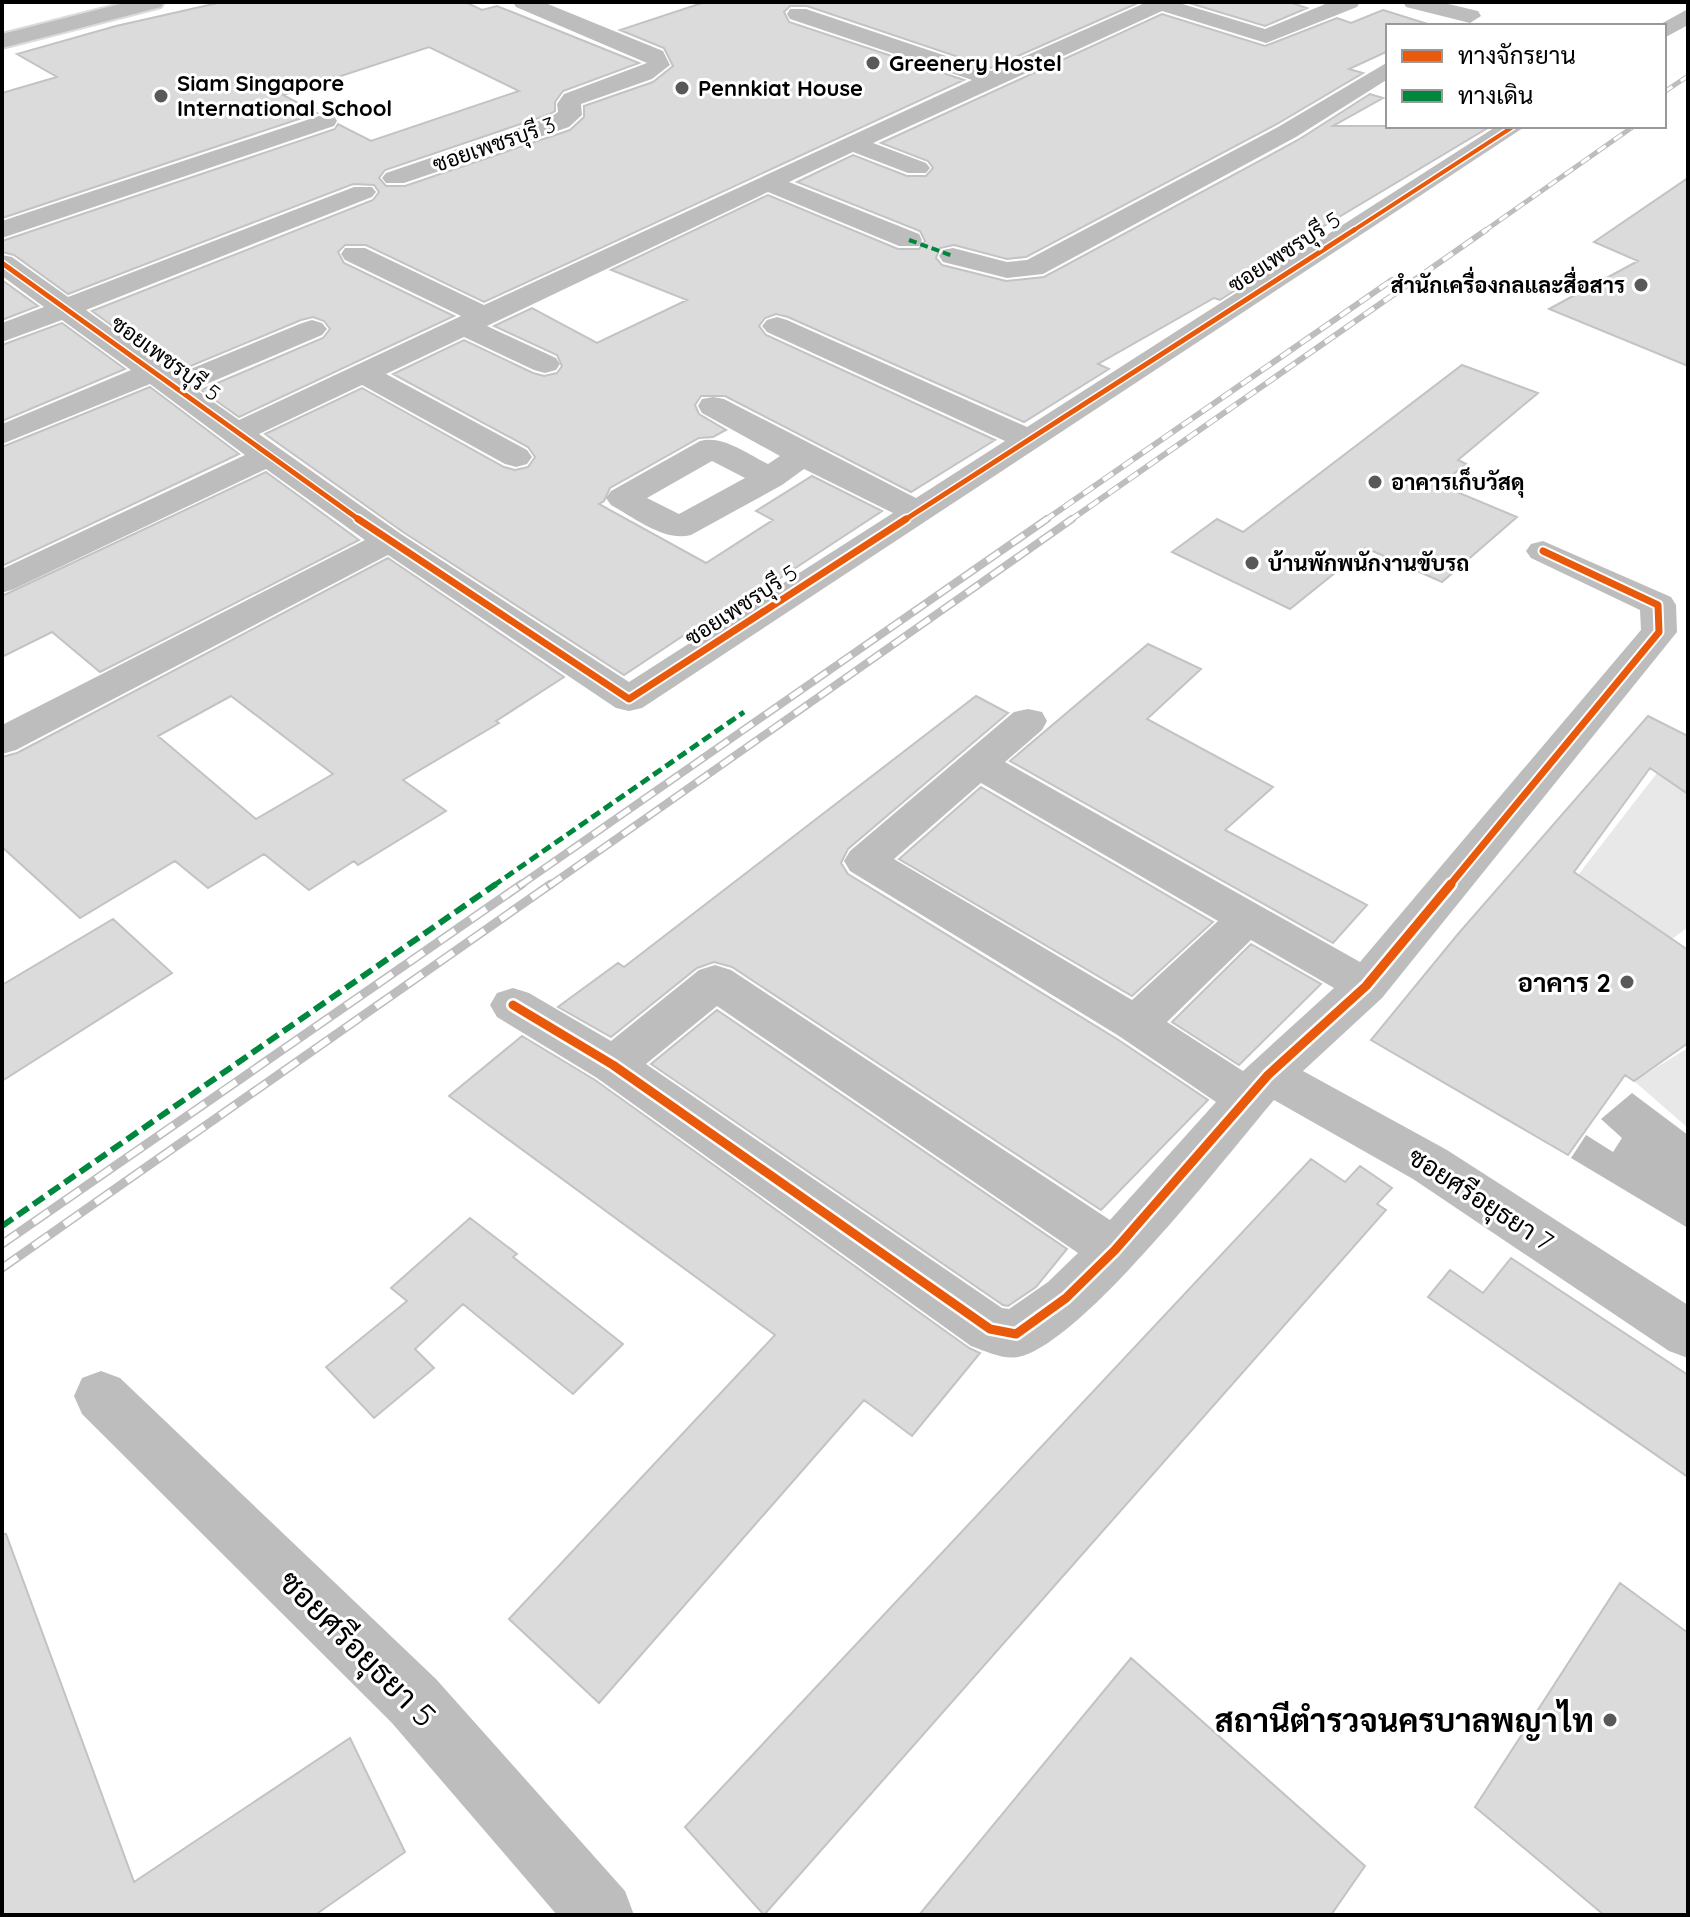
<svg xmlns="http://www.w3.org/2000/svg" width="1690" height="1917" viewBox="0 0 1690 1917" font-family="Quicksand,Sarabun,sans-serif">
  <rect width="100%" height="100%" fill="#fff"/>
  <path fill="#e8e8e8" d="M1657,773L1688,794V927L1672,939L1578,875Z
    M1688,1048V1128L1634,1081Z"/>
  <path fill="#bababa" d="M1632,1093L1688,1135V1228L1571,1158L1586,1135L1613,1152L1622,1138L1601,1119Z"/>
  <path fill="#dbdbdb" stroke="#c3c3c3" stroke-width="2" fill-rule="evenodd" d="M222,2H465L482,10L497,6L639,63L563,91L555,102V111L550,114L385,170L379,178L386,186H405L570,130L584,117V106L653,82L673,66L664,48L620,30L705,2H1140L991,68L807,6H790L784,12L789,22L964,80L484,302L366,245H345L338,252L344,263L454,316L239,417L201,390L323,338L330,329L324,321L313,317L301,320L176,372L92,311L373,200L379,192L374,185L353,184L68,294L14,255L2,252V241L335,129L338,124L371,141L519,91L429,47L283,95L317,113L2,218V93L57,77L17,54L116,26Z
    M1186,2H1289L1307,8L1265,26Z
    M1383,10L1434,26H1388V51L1349,69L1363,73L1277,124L1026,257L1007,259L954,245L940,248L936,258L942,265L1006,281L1044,277L1298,140L1370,94L1383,98L1333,126H1491L1304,238L1307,239L1265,266L1270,268L1220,300L1214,298L1098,364L1109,369L1024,422L788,317L776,314L765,318L759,326L766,335L995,440L911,492L725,396H701L695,405L699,414L726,430L713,437L699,438L610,488L604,501L599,504L706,563L773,520L756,511L812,476L882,511L771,584L768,583L710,622L707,620L624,675L403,532L265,434L362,388L504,467L515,470L528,467L535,457L528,447L393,374L464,340L533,373L544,376L557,373L562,366L557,355L494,326L532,308L597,343L687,300L611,270L768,195L898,249H919L925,241L920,231L797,182L853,155L907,176H926L933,168L928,161L881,143L1162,14L1265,46L1337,18L1351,23Z
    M1688,178V366L1549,309L1638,261L1594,242Z
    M2,280L38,306L2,320Z
    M62,323L125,369L2,421V345Z
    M1462,365L1538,393L1458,460L1466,464L1440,485L1517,517L1442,582L1366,548L1290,609L1172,552L1217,519L1243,532Z
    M150,387L239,454L2,566V447Z
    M266,472L359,540L100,672L52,632L2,657V596Z
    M388,558L564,677L496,721L499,723L403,780L446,811L358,865L354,861L309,890L264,854L208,888L175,861L80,918L2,847V757L17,753ZM231,696L333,774L256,819L158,736Z
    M1148,644L1201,669L1147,719L1273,787L1225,830L1367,905L1333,943L1010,761Z
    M976,696L1008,713L848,849L841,863L848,874L1117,1039L1208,1100L1101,1210L732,967L714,962L697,968L611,1037L558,1007L618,963L624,967Z
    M1648,716L1688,736V794L1650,768L1574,872L1688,950V1043L1634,1081L1625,1075L1568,1155L1371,1040L1458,934Z
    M981,787L1213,922L1132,996L899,859Z
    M113,919L172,973L2,1081V985Z
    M1251,944L1321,984L1239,1065L1172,1022Z
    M717,1010L1067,1249L1036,1287L1008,1306L1003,1305L651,1064Z
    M522,1036L595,1080L969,1348L980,1353L912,1436L864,1400L599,1703L509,1619L775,1335L449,1096Z
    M1311,1159L1345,1182L1360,1166L1392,1188L1377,1204L1386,1210L764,1915L685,1827Z
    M470,1218L517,1254L513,1257L623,1344L573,1394L463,1304L415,1349L434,1368L374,1418L326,1367L407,1301L391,1288Z
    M1511,1258L1688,1375V1477L1428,1297L1450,1270L1483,1293Z
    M2,1534H6L134,1882L350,1738L405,1852L315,1915H2Z
    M1620,1583L1688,1633V1915H1604L1475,1807Z
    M1131,1658L1365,1866L1331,1915H919Z"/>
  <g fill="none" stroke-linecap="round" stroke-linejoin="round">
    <defs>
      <path id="primary" d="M128,2H164L161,7L2,48V34Z"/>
    </defs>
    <use href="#primary" stroke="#dbdbdb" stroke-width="4"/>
    <path fill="#bdbdbd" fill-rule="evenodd" d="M513,2H543L663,51L670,65L652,79L581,104L582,115L569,127L404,183H386L382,178L386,173L551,117L558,112L557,104L564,94L647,63L516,7Z
      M1147,2H1176L1265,29L1330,2H1360L1357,7L1266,43L1162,11L873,143L926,163L930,168L926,173H908L853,152L789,182L919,234L922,240L919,246H899L768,192L487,326L556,358L560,364L556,370L545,373L534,370L464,337L386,374L527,450L532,457L527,464L516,467L505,464L362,385L259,434L401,534L629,682L893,513L804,469L782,485L691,535C664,542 635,518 611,505L606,498L611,491L700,441C723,435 747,454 768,464L780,456L702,413L698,406L702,399L713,397L724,399L916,498L1005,441L767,332L762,326L767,320L777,317L787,320L1027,427L1497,126H1526L642,708L629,711L616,708L388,555L16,750L2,754V725L365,540L266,469L14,589L2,593V569L245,455L150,384L2,444V424L131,370L62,320L2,342V323L44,307L2,276V255L12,257L68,297L354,187H372L376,192L372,197L86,310L176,375L302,323L312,320L322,323L327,329L322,335L195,389L239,420L461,316L345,260L341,254L345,248H365L484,305L972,80L790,19L787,14L790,9H806L991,71ZM712,461L745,478L679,514L647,498Z
      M1403,2H1440L1478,11L1481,16L1470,23L1406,7Z
      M1688,9V25L1664,38V26H1657Z
      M1388,62V79L1296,137L1043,274L1007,278L943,262L939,256L943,250L953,248L1007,262L1027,260L1278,127Z
      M325,114L334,116L337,121L334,126L2,238V221Z
      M1543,541L1671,597L1676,605L1677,632L1382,998L1303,1071L1447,1150L1688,1305V1358L1669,1351L1413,1179L1274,1100C1228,1154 1081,1345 1018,1357C1004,1360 985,1351 971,1346L597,1078L497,1017L490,1005L497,993L513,988L529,993L611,1041L699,970L715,965L731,970L1110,1220L1216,1102L1119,1036L850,871L844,861L850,851L1014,712L1028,709L1042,712L1047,721L1042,730L1005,762L1360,962L1641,630L1640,610L1531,558L1526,551L1531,544ZM981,783L1218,921L1132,1000L894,859ZM1251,940L1334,988L1243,1071L1167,1022ZM717,1006L1078,1253L1048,1282L1009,1309L1002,1308L646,1064Z
      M101,1371L120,1378L436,1679L625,1891L634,1915H557L392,1723L82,1414L74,1396L82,1378Z"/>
    <use href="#primary" fill="#bdbdbd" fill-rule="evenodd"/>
    <defs>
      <path id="rail-far3" d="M1664,92L1688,76
        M1483,232L1634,126"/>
      <path id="rail-far2" d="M1044,521L1392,280
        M1069,521L1486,230"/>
      <path id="rail-far1" d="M519,886L1047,519
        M549,886L1072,519"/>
      <path id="rail" d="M2,1244L522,884
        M2,1268L551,884"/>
    </defs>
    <use href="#rail-far3" stroke="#bdbdbd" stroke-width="5"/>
    <use href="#rail-far2" stroke="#bdbdbd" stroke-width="6"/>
    <use href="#rail-far1" stroke="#bdbdbd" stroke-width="8"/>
    <use href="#rail" stroke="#bdbdbd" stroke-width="9"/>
    <use href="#rail-far3" stroke="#fff" stroke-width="3" stroke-dasharray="10" stroke-linecap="butt"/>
    <use href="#rail-far2" stroke="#fff" stroke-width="4" stroke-dasharray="12" stroke-linecap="butt"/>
    <use href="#rail-far1" stroke="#fff" stroke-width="5" stroke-dasharray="15" stroke-linecap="butt"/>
    <use href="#rail" stroke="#fff" stroke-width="6" stroke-dasharray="19" stroke-linecap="butt"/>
    <path stroke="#00873e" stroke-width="4" stroke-dasharray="8 4" stroke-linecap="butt" d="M909,240L953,256"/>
    <path stroke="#00873e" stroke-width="5" stroke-dasharray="10 5" stroke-linecap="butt" d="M493,886L744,712"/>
    <path stroke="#00873e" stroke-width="6" stroke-dasharray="13 6" stroke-linecap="butt" d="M2,1226L496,884"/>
    <defs>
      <path id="cycleway-far3" d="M1351,232L1514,126"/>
      <path id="cycleway-far2" d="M2,263L361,521
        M903,521L1354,230"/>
      <path id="cycleway-far1" d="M358,519L629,699L906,519
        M1449,886L1659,632L1658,605L1543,551"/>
      <path id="cycleway" d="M513,1005L613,1065L990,1329L1016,1334L1066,1298L1115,1250L1268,1075L1366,986L1451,884"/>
    </defs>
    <use href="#cycleway-far3" stroke="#fff" stroke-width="7"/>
    <use href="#cycleway-far2" stroke="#fff" stroke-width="8"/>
    <use href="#cycleway-far1" stroke="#fff" stroke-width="11"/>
    <use href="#cycleway" stroke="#fff" stroke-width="14"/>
    <use href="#cycleway-far3" stroke="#e8590c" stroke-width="4"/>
    <use href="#cycleway-far2" stroke="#e8590c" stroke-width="5"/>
    <use href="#cycleway-far1" stroke="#e8590c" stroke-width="7"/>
    <use href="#cycleway" stroke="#e8590c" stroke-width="9"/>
  </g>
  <g fill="#595959" stroke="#fff" stroke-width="3">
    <circle cx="873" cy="63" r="8"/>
    <circle cx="682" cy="88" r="8"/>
    <circle cx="161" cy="96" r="8"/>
    <circle cx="1641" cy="285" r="8"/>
    <circle cx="1375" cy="482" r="8"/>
    <circle cx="1252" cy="563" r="8"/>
    <circle cx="1627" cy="982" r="8"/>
    <circle cx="1610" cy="1720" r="8"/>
  </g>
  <g text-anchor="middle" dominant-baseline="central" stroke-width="6" stroke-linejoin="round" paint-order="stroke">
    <g font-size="22" font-weight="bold" fill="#000" stroke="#fff" text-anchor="start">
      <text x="889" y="63">Greenery Hostel</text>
      <text x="177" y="83">Siam Singapore<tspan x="177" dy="25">International School</tspan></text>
      <text x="698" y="88">Pennkiat House</text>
      <text x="1625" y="285" text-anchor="end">สำนักเครื่องกลและสื่อสาร</text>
      <text x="1391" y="482">อาคารเก็บวัสดุ</text>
      <text x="1268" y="563">บ้านพักพนักงานขับรถ</text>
    </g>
    <g font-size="22" fill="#000" stroke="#fff">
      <text transform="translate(494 144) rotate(-19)">ซอยเพชรบุรี 3</text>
      <text transform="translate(1284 252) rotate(-33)">ซอยเพชรบุรี 5</text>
      <text transform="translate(166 358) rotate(36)">ซอยเพชรบุรี 5</text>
      <text transform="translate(741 605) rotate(-33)">ซอยเพชรบุรี 5</text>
    </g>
    <g font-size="26" font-weight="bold" fill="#000" stroke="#fff" text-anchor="end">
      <text x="1611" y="982">อาคาร 2</text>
    </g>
    <g font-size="26" fill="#000" stroke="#fff">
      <text transform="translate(1481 1199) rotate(33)">ซอยศรีอยุธยา 7</text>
    </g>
    <g font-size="32" fill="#000" stroke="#fff">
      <text transform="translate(358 1648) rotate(45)">ซอยศรีอยุธยา 5</text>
    </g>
    <g font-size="32" font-weight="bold" fill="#000" stroke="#fff" text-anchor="end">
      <text x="1594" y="1720">สถานีตำรวจนครบาลพญาไท</text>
    </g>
  </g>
  <rect width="1690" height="1917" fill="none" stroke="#000000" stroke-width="8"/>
  <rect x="1386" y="24" width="280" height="104" fill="#ffffff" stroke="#999999" stroke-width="2"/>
  <rect x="1402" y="50" width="40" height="12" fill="#e8590c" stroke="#999999" stroke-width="2"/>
  <text x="1458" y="64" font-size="24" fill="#000000">ทางจักรยาน</text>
  <rect x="1402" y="90" width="40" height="12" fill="#00873e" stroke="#999999" stroke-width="2"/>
  <text x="1458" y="104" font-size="24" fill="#000000">ทางเดิน</text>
</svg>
